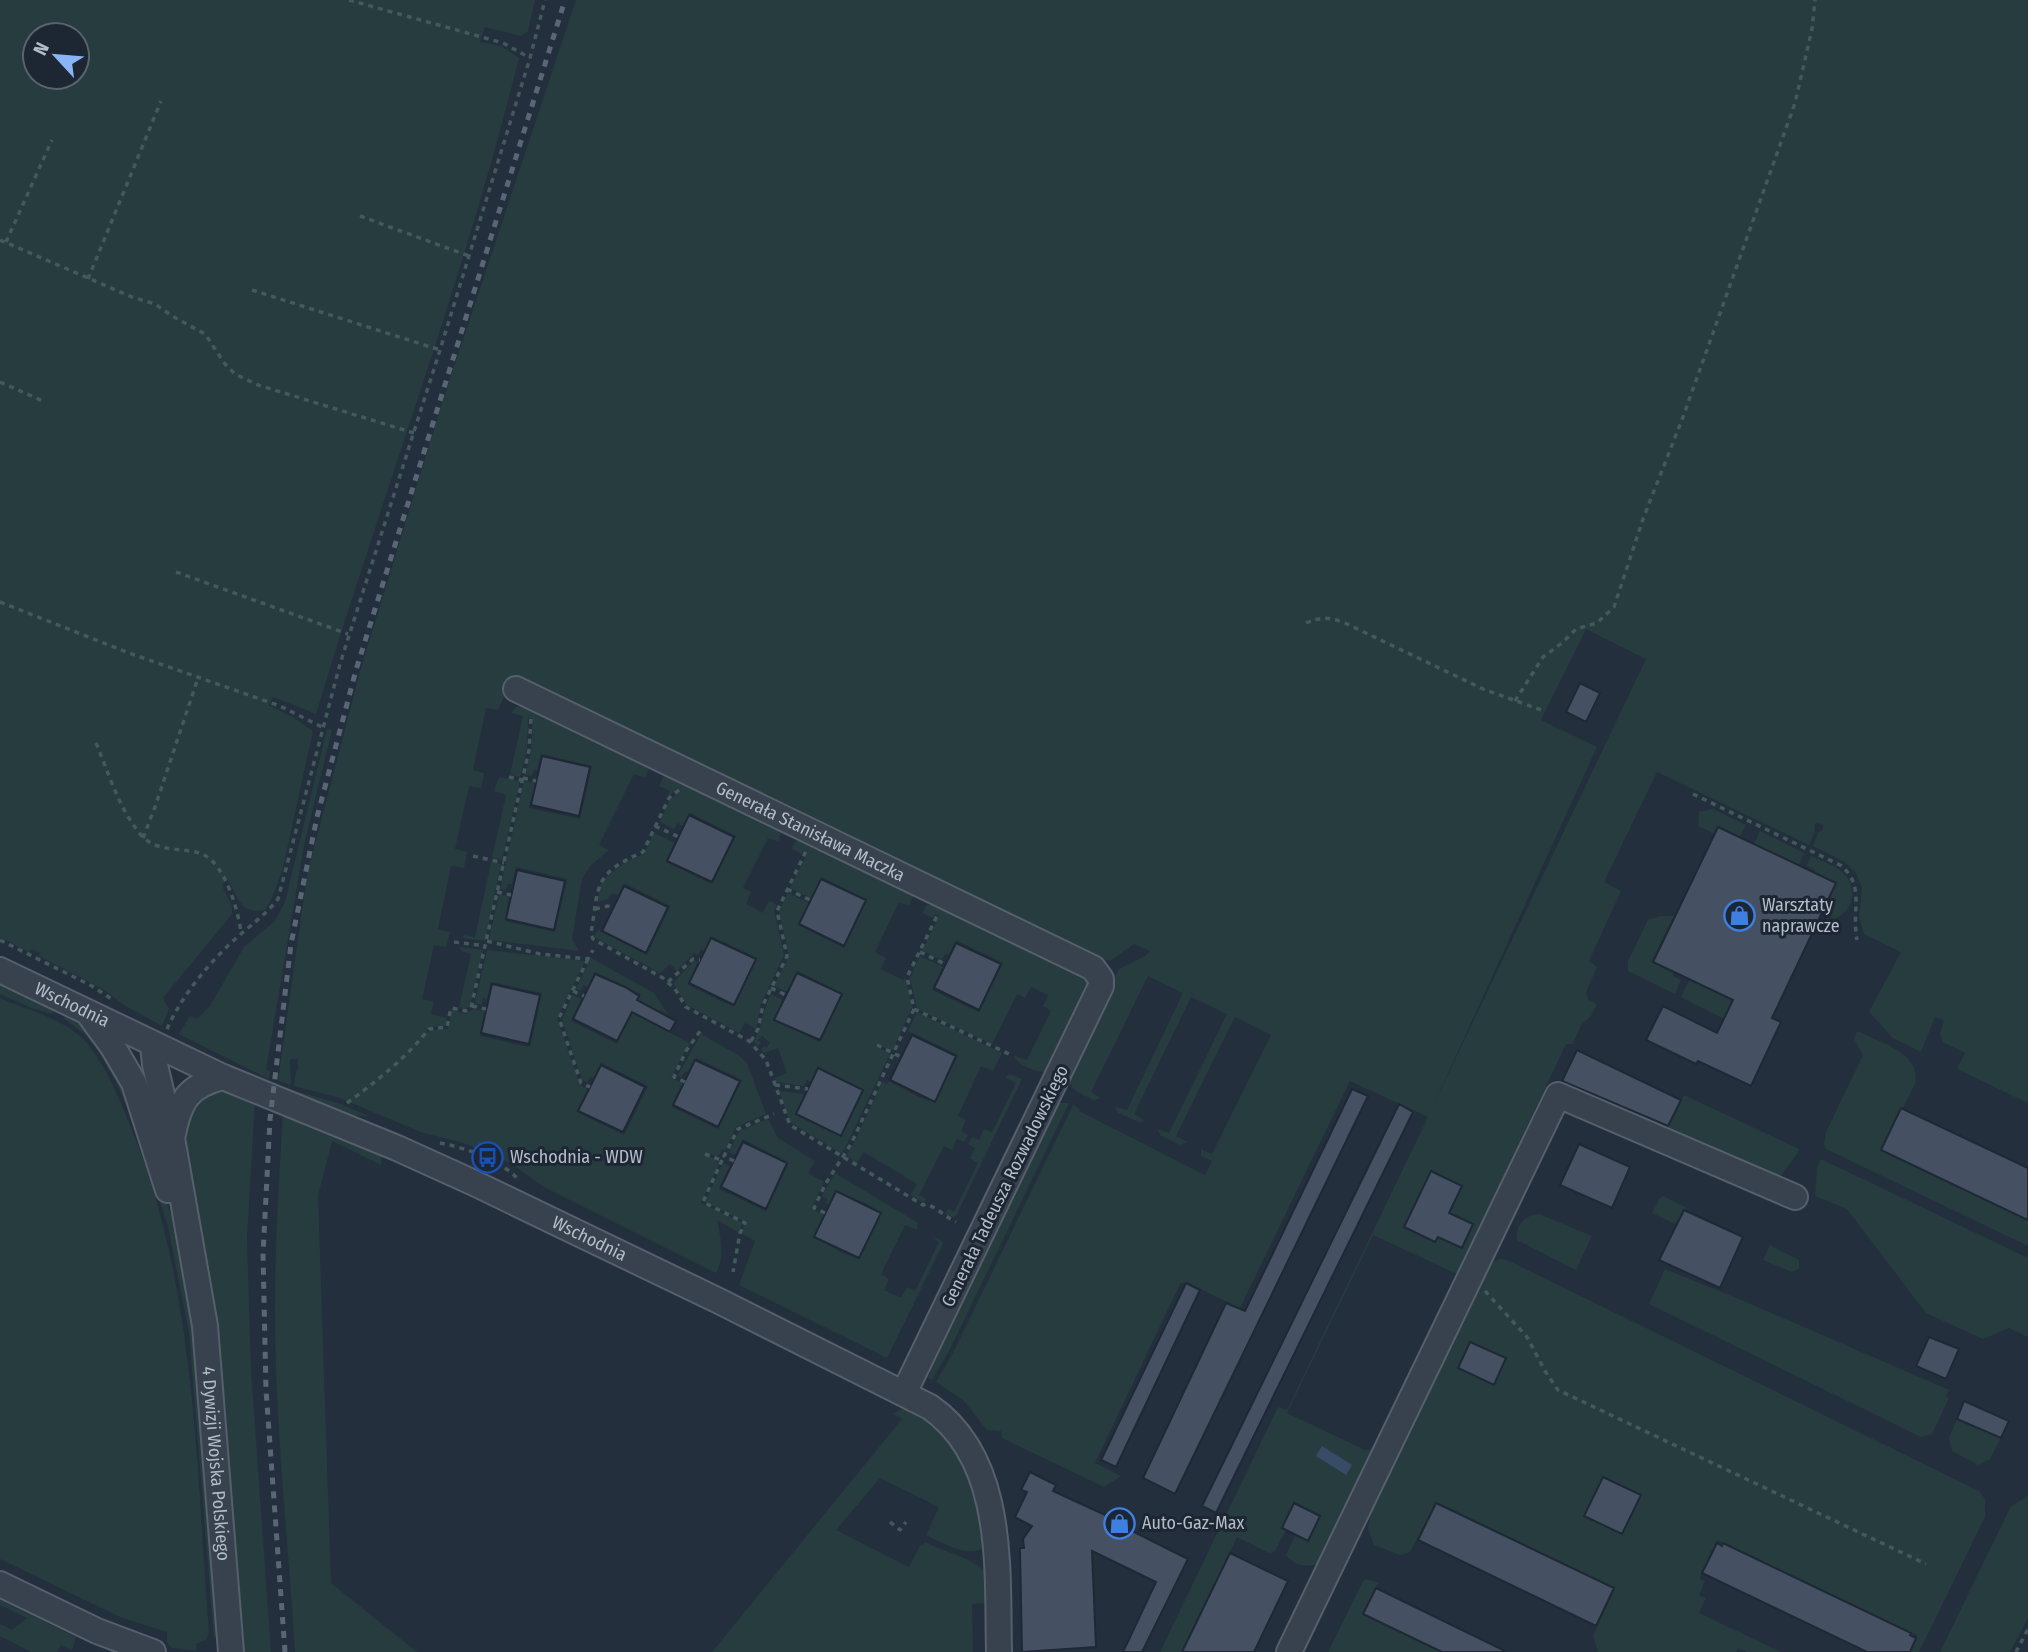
<svg xmlns="http://www.w3.org/2000/svg" width="2028" height="1652" viewBox="0 0 2028 1652" font-family="'Fira Sans Condensed',sans-serif">
  <rect width="100%" height="100%" fill="#242f3e"/>
  <path fill="#263c3f" fill-rule="evenodd" d="M0,0H535L528,31L521,36L485,27L480,42L501,46L519,58C464,280 382,495 316,714L273,697L269,705L294,718L313,731L283,868L272,898L265,910C238,915 240,897 227,879L222,886L232,906V914L163,998L169,1009L162,1026L124,1005L103,989L39,956L40,953L31,949L29,952L0,937ZM35,35H77V77H35Z
    M576,0H2028V1103L1957,1069L1965,1053L1943,1042L1940,1034L1944,1020L1935,1017L1921,1052L1893,1038L1869,1012L1901,952L1864,934L1859,917L1862,888L1856,873L1845,862L1813,846L1818,833L1823,830V825L1818,823L1814,825L1815,831L1809,845L1657,772L1604,882L1621,891L1589,961L1597,967L1586,992L1588,999L1597,1004L1591,1016L1581,1025L1573,1044H1566L1457,1274L1373,1235L1287,1413L1365,1450L1377,1449L1322,1562C1309,1569 1295,1566 1286,1555L1295,1535L1308,1541L1321,1516L1295,1503L1282,1528L1286,1530L1275,1551L1269,1553L1237,1537L1181,1652H1160L1278,1407L1287,1410L1428,1117L1350,1081L1240,1308L1186,1282L1180,1284L1095,1463L1121,1476L1104,1487L1002,1438L1001,1431L987,1430L964,1401L936,1382L954,1351L1073,1105L1080,1109L1079,1111L1205,1175L1212,1161L1201,1156V1149L1212,1154L1271,1035L1235,1017L1176,1136L1187,1142L1180,1145L1160,1135L1158,1129L1169,1133L1227,1014L1191,997L1134,1114L1144,1120L1141,1123L1118,1113L1115,1107L1127,1110L1183,993L1148,976L1091,1092L1101,1098L1094,1100C1081,1093 1066,1090 1069,1072L1119,969L1145,956L1150,951L1134,944L1110,961L1098,959L513,677L498,710L486,708L473,770L484,773L481,788L469,786L455,849L467,852L464,868L451,866L438,929L450,932L446,947L434,945L422,999L434,1002L431,1014L447,1018L445,1026L429,1027L426,1031L428,1033L430,1030L448,1029L452,1010L466,1014L473,1009L485,1011L480,1036L530,1047L542,993L491,982L487,999L483,998L482,1005L475,1003L487,950L585,961L557,1018L580,1085L588,1089L577,1112L624,1135L648,1086L601,1063L594,1078L590,1077L587,1082L582,1080L562,1019L573,995L582,999L571,1021L617,1044L641,994L595,972L588,987L584,985L581,991L576,989L591,958L654,993L668,1014L660,1010L653,1024L691,1044L685,1050L671,1078L683,1084L672,1107L718,1129L742,1080L696,1058L688,1072L685,1071L681,1077L678,1075L701,1034L738,1055L747,1063L766,1114L736,1127L725,1151L722,1149L718,1157L706,1152L705,1154L717,1160L716,1163L719,1164L701,1203L743,1223L738,1232L717,1220C721,1239 725,1256 716,1273L544,1187L512,1164L488,1153L461,1142L423,1133L340,1098L294,1086L296,1072L298,1070V1059H290L291,1085L278,1081L307,875L361,668L444,397ZM1586,629L1646,659L1433,1106L1597,747L1541,720Z
    M524,705L646,764L649,769L645,778L634,774L599,845L609,850L590,866L582,879L572,939L579,951L489,940L499,894L509,897L505,921L555,932L567,879L516,867L512,884H508L506,890L500,889L524,781L535,783L529,808L580,819L592,766L541,754L537,770H534L532,776L525,775L531,751L533,719L528,717L527,749L520,777L510,775L523,716L511,713L516,707Z
    M327,729L332,730L304,845L266,1070L270,1072L269,1079L179,1034L190,1016L197,1019L210,1006L244,947L275,921L285,902Z
    M671,774L781,831L779,842L768,838L743,888L751,892L746,904L763,913L769,901L777,905L774,911L784,955L761,1004L756,1029L745,1023L739,1033L687,1005L673,983L695,960L698,962L688,985L734,1007L757,958L711,936L704,951L701,949L698,955L694,953L677,971L670,964L660,973L594,937L598,930L647,955L670,906L624,883L618,895L612,893L608,899L598,902L600,885L604,879L626,862L644,854L654,833L675,843L666,862L712,884L736,836L690,813L684,826L677,823L674,829L660,822L670,799L681,791L677,789L667,798L670,791L659,786L663,777Z
    M499,777L520,781L502,860L492,858L506,795L494,791Z
    M1713,809L1746,825L1740,837L1717,827L1713,833L1698,826L1699,812Z
    M1760,831L1804,853L1799,865L1754,844Z
    M801,839L910,890L913,896L909,906L899,902L875,952L886,958L881,969L903,980L905,977L912,1007L892,1051L878,1044L876,1046L890,1054L842,1154L790,1122L779,1091L805,1094L796,1114L841,1136L864,1090L818,1068L811,1082L807,1080L804,1086L776,1082L775,1078L787,1073L778,1048L764,1053L761,1049L764,1046L767,1047L770,1043L762,1036L758,1040L761,1043L758,1046L754,1042C762,1026 763,1010 771,994L783,1000L774,1020L820,1042L843,994L798,971L787,992L774,986L789,956L779,911L788,893L809,903L798,925L844,948L867,900L822,877L811,898L790,888L808,852L804,850L802,854L792,849L795,842Z
    M1811,856C1821,861 1834,865 1842,872C1859,887 1854,910 1835,919L1822,913L1836,883L1814,872L1815,870L1807,866Z
    M491,862L501,864L485,941L462,938L464,935L475,937Z
    M933,903L1079,969L1088,981L1090,990L1048,1072C1037,1073 1020,1066 1014,1057L1016,1056L1027,1060L1051,1011L1043,1006L1048,995L1031,987L1025,998L1017,994L992,1044L917,1009L910,978L920,956L943,967L932,990L979,1012L1003,963L956,940L949,955L945,954L942,960L922,951L939,916L935,914L933,918L923,913L926,906Z
    M1660,916H1674L1651,962L1674,973L1673,976L1681,980L1675,994L1628,971V961L1648,920Z
    M460,947L483,950L470,1006L466,1009L459,1007L471,954L461,951Z
    M0,979L57,1007L53,1014L34,1009L0,994Z
    M1690,979L1732,1000L1724,1019L1681,997Z
    M0,998C27,1010 65,1019 85,1041C106,1065 120,1100 132,1130C196,1288 196,1465 209,1633L206,1640L196,1644L197,1651L172,1648L167,1642V1632L120,1617L0,1559Z
    M67,1012L85,1026L115,1061L175,1226L195,1327L219,1628L214,1639L189,1333L168,1226L133,1120L117,1084L98,1051L87,1036L64,1019Z
    M917,1012L1002,1053L993,1071L981,1066L958,1116L966,1120L961,1131L968,1135L964,1142L957,1139L952,1150L944,1146L919,1195L926,1199L924,1203L910,1195L917,1184L912,1181L864,1152L857,1163L846,1156L853,1145L882,1082L887,1084L889,1081L919,1097L935,1102L958,1055L908,1031Z
    M1858,1031C1880,1043 1922,1053 1915,1084L1881,1151L2028,1221V1246L1826,1149L1824,1144L1826,1132L1863,1055L1854,1039Z
    M1010,1074L1022,1079L956,1216L953,1217L945,1214L948,1209L954,1212L978,1163L970,1158L975,1148L968,1144L972,1137L979,1140L984,1129L992,1132L1016,1083L1005,1077Z
    M277,1086L338,1103L369,1116L337,1115Z
    M221,1089L255,1101L247,1238L251,1371L271,1652H241L187,1159V1115L208,1090Z
    M1684,1095L1799,1149L1797,1154L1778,1180L1666,1132Z
    M1059,1103H1069L950,1349L932,1380L928,1378L931,1371L926,1369L1054,1106Z
    M283,1112L382,1152L381,1165L332,1141L318,1196L331,1583L417,1652H295C288,1538 275,1424 275,1310C275,1244 279,1178 283,1112Z
    M768,1119L778,1138L815,1161L808,1173L824,1182L811,1209L824,1215L814,1237L843,1253L859,1259L881,1213L867,1204L836,1191L829,1204L826,1203L827,1199L822,1196L835,1173L918,1223L917,1230L905,1225L881,1274L889,1279L884,1290L901,1298L907,1287L915,1291L939,1242L931,1236L942,1241L943,1244L887,1358L739,1285L755,1241L741,1233L746,1222L705,1202L723,1163L730,1166L719,1189L766,1211L789,1163L743,1139L735,1155L729,1152L739,1131Z
    M1821,1159L2028,1258V1337L2009,1328L1983,1339L1926,1313L1847,1209L1815,1196L1817,1168Z
    M1663,1196L1687,1208L1675,1224L1652,1213L1660,1198Z
    M1539,1214L1592,1236L1576,1270L1517,1240C1515,1226 1524,1215 1539,1214Z
    M1770,1245L1799,1260V1269L1792,1272L1763,1260Z
    M1500,1259L1507,1260L1979,1491L1985,1499V1517L1919,1652H1910L1917,1635L1717,1540L1701,1573L1700,1579L1705,1581L1699,1595L1706,1598L1699,1613L1781,1652H1747L1738,1648L1736,1652H1598L1593,1636L1615,1588L1437,1502L1410,1552L1400,1555L1374,1545L1368,1529L1371,1513L1489,1264Z
    M1665,1269L1746,1302L1949,1390L1946,1397L1949,1398L1932,1434L1921,1437L1649,1304Z
    M905,1406L927,1416L967,1464L981,1515L984,1547C969,1559 941,1542 926,1535L939,1507L880,1478L836,1530L909,1567L921,1544L923,1545L925,1542C945,1552 971,1557 987,1573L988,1603L972,1604L973,1652H712L902,1419L894,1414Z
    M1957,1419L2001,1438L1990,1459L1978,1465L1952,1451L1949,1438Z
    M2028,1496V1618L2010,1652H1940L2011,1506Z
    M1366,1579L1378,1583L1363,1614L1440,1652H1328L1363,1581Z
    M0,1600L76,1637L72,1650L61,1645L57,1652H31L0,1636V1624L12,1630L27,1618L0,1605Z"/>
  <path fill="#394c67" d="M1322,1446L1352,1465L1346,1475L1316,1456Z"/>
  <path fill="#455162" stroke="#1f2835" stroke-width="2" d="M1580,683L1600,693L1586,722L1566,712Z
    M542,756L590,767L579,816L531,805Z
    M689,815L734,837L712,882L667,861Z
    M1718,827L1836,883L1772,1018L1781,1022L1751,1086L1698,1061L1696,1064L1646,1040L1663,1006L1717,1033L1733,1000L1653,962Z
    M517,870L565,881L554,930L506,919Z
    M821,879L866,900L844,946L799,924Z
    M624,886L668,907L646,953L602,931Z
    M711,938L756,959L734,1005L689,983Z
    M956,943L1001,964L979,1010L934,988Z
    M797,973L842,994L820,1040L774,1020Z
    M595,974L625,987L639,996L637,1000L676,1021L670,1032L632,1012L617,1041L573,1019Z
    M492,984L540,995L529,1044L481,1033Z
    M912,1035L956,1056L935,1102L890,1080Z
    M1577,1050L1681,1100L1668,1126L1562,1081Z
    M695,1060L740,1081L718,1127L673,1105Z
    M601,1065L645,1087L623,1132L578,1111Z
    M818,1068L863,1090L841,1136L796,1114Z
    M1352,1089L1368,1096L1175,1494L1143,1478L1226,1303L1245,1311Z
    M1399,1104L1413,1112L1216,1513L1202,1506Z
    M1901,1108L2028,1168V1220L1881,1150Z
    M743,1142L787,1163L766,1209L721,1187Z
    M1579,1144L1630,1167L1612,1208L1560,1185Z
    M1431,1171L1462,1186L1449,1213L1473,1224L1462,1248L1438,1237L1435,1242L1404,1227Z
    M836,1191L881,1213L859,1258L814,1237Z
    M1684,1210L1743,1237L1720,1288L1659,1260Z
    M1186,1283L1200,1290L1116,1467L1101,1460Z
    M1929,1337L1959,1349L1946,1379L1916,1366Z
    M1470,1342L1506,1358L1494,1385L1458,1368Z
    M1964,1401L2009,1421L2001,1438L1957,1419Z
    M1030,1472L1056,1485L1053,1491L1129,1526L1128,1529L1188,1559L1142,1652H1123L1156,1582L1092,1551L1096,1647L1022,1652L1020,1548H1024L1023,1539L1032,1526L1015,1517L1027,1492L1021,1490Z
    M1603,1477L1641,1495L1622,1534L1584,1516Z
    M1294,1503L1320,1516L1308,1541L1282,1528Z
    M1436,1503L1614,1588L1596,1626L1418,1540Z
    M1717,1543L1722,1546L1723,1543L1911,1633L1910,1635L1916,1638L1910,1652H1867L1702,1573Z
    M1230,1553L1288,1581L1254,1652H1182Z
    M1376,1588L1507,1652H1442L1363,1614Z"/>
  <g fill="none" stroke-linecap="round" stroke-linejoin="round">
    <defs>
      <g id="minor">
        <path id="s1" d="M516,689L1093,968L1101,979V986L904,1393"/>
        <path id="s2" d="M0,970L223,1077L397,1148L472,1182L719,1301L930,1407C1006,1460 997,1570 999,1652"/>
        <path d="M91,1017L113,1047L134,1083L168,1190"/>
        <path id="s3" d="M153,1045L155,1065L172,1138L205,1326L231,1652"/>
        <path d="M173,1134C180,1100 188,1086 223,1077"/>
        <path d="M0,1584L97,1631L153,1652"/>
        <path d="M1289,1652L1558,1095L1795,1197"/>
      </g>
    </defs>
    <use href="#minor" stroke="#565f6c" stroke-width="28"/>
    <path stroke="#44595c" stroke-width="3.5" stroke-dasharray="5 5" stroke-linecap="butt" d="M349,0L503,43L530,58
      M360,216L469,256
      M0,240L132,297L155,304L172,316L205,334L225,364L235,374L258,385L414,433
      M6,242L52,140
      M88,279L161,101
      M252,290L440,350
      M0,382L45,402
      M176,572L348,634
      M0,602L129,653L280,706L322,727
      M1306,623C1320,617 1328,617 1343,622L1483,689L1544,711
      M1515,701L1543,657L1562,643L1576,629L1597,623L1614,607L1643,519L1683,417L1795,103L1812,29L1815,0
      M96,743C109,774 119,809 141,835C156,853 183,847 202,854C225,863 239,912 241,934
      M509,777L522,780
      M523,778L536,781
      M679,790L669,798L643,852C593,874 599,885 591,933L593,939L663,978L675,989L686,1007L749,1041L766,1060L790,1125L923,1205L927,1204C940,1210 944,1216 956,1222
      M1693,794L1840,865C1866,885 1851,911 1857,940
      M655,826L679,837
      M143,838L155,807L198,678
      M473,856L504,863
      M787,889L810,900
      M497,892L511,895
      M595,909L608,906L613,908
      M0,940L92,986L113,1000
      M487,941L540,954L588,959L593,950
      M454,942L486,946
      M920,952L945,964
      M588,959L559,1018L581,1083L590,1087
      M668,982L693,959L700,960
      M771,988L786,995
      M573,991L584,996
      M472,1006L486,1009
      M914,1009L1009,1054
      M167,1029C183,993 212,959 242,933C255,922 267,913 278,899L340,664L440,350L530,58L545,0
      M751,1041L758,1029L763,1005L787,956L777,911L806,851
      M877,1045L901,1057
      M685,1082L674,1077L686,1051L703,1027
      M775,1085L808,1089
      M347,1103C377,1081 406,1058 429,1029L447,1027L451,1008L466,1011L471,1008L529,750L531,718
      M440,1143C466,1148 499,1159 518,1179
      M705,1154L721,1160
      M722,1160L703,1202L745,1223L740,1233L733,1272
      M734,1161L724,1156L738,1129L774,1114
      M825,1213L814,1208L826,1183L851,1144L914,1009L907,977L938,914
      M1485,1291L1527,1337L1545,1371L1558,1390L1926,1564
      M890,1522L900,1530L906,1522
      M2016,1652L2028,1629"/>
    <use href="#minor" stroke="#38414e" stroke-width="24"/>
    <path stroke="#5a6575" stroke-width="5" stroke-dasharray="7 7" stroke-linecap="butt" d="M285,1652L266,1390L263,1254L270,1119L291,944L317,817L356,670L565,0"/>
  </g>
  <defs>
    <symbol id="shop-ring" viewBox="-11 -11 22 22"><circle r="9.5" fill="#1d2633" stroke="#3f7fe0" stroke-width="1.5"/><path d="M-5-2.5h2.3a2.7 3.5 0 0 1 5.4 0H5L5.5 6h-11ZM-1.5-2.5h3a1.5 2.3 0 0 0-3 0Z" fill="#3f7fe0"/></symbol>
    <symbol id="bus-ring" viewBox="-11 -11 22 22"><circle r="9.5" fill="#1d2633" stroke="#1a4fb4" stroke-width="1.5"/><path d="M-5-6H5V4H4V6H2V4H-2V6H-4V4H-5ZM-3.5-4V0h7V-4ZM-3.5 1.2v1.5H-2V1.2ZM2 1.2v1.5H3.5V1.2Z" fill="#1a4fb4"/></symbol>
  </defs>
  <g fill-rule="evenodd">
    <use href="#shop-ring" x="1722" y="898" width="35" height="35"/>
    <use href="#bus-ring" x="470" y="1140" width="35" height="35"/>
    <use href="#shop-ring" x="1102" y="1506" width="35" height="35"/>
  </g>
  <g text-anchor="middle" dominant-baseline="central" stroke-width="6" stroke-linejoin="round" paint-order="stroke">
    <g font-size="18" fill="#b4bcc9" stroke="#1d2633">
      <text stroke="none"><textPath href="#s1" startOffset="327">Generała Stanisława Maczka</textPath></text>
      <text stroke="none"><textPath href="#s2" startOffset="80">Wschodnia</textPath></text>
      <text transform="translate(1005 1186) rotate(-64)">Generała Tadeusza Rozwadowskiego</text>
      <text stroke="none"><textPath href="#s2" startOffset="648">Wschodnia</textPath></text>
      <text stroke="none"><textPath href="#s3" startOffset="424">4 Dywizji Wojska Polskiego</textPath></text>
    </g>
    <g font-size="18" fill="#b4bcc9" stroke="#1d2633" text-anchor="start">
      <text x="1762" y="905">Warsztaty<tspan x="1762" dy="21">naprawcze</tspan></text>
      <text x="510" y="1157">Wschodnia - WDW</text>
      <text x="1142" y="1523">Auto-Gaz-Max</text>
    </g>
  </g>
  <g transform="translate(56 56) rotate(296)"><circle r="33" fill="#1d2633" stroke="#59626f" stroke-width="2"/>
  <path d="M0-5L12 26L0 18L-12 26Z" fill="#8ab4f8"/>
  <text y="-10" font-size="19" font-weight="bold" text-anchor="middle" fill="#b4bcc9">N</text>
  </g>
</svg>
